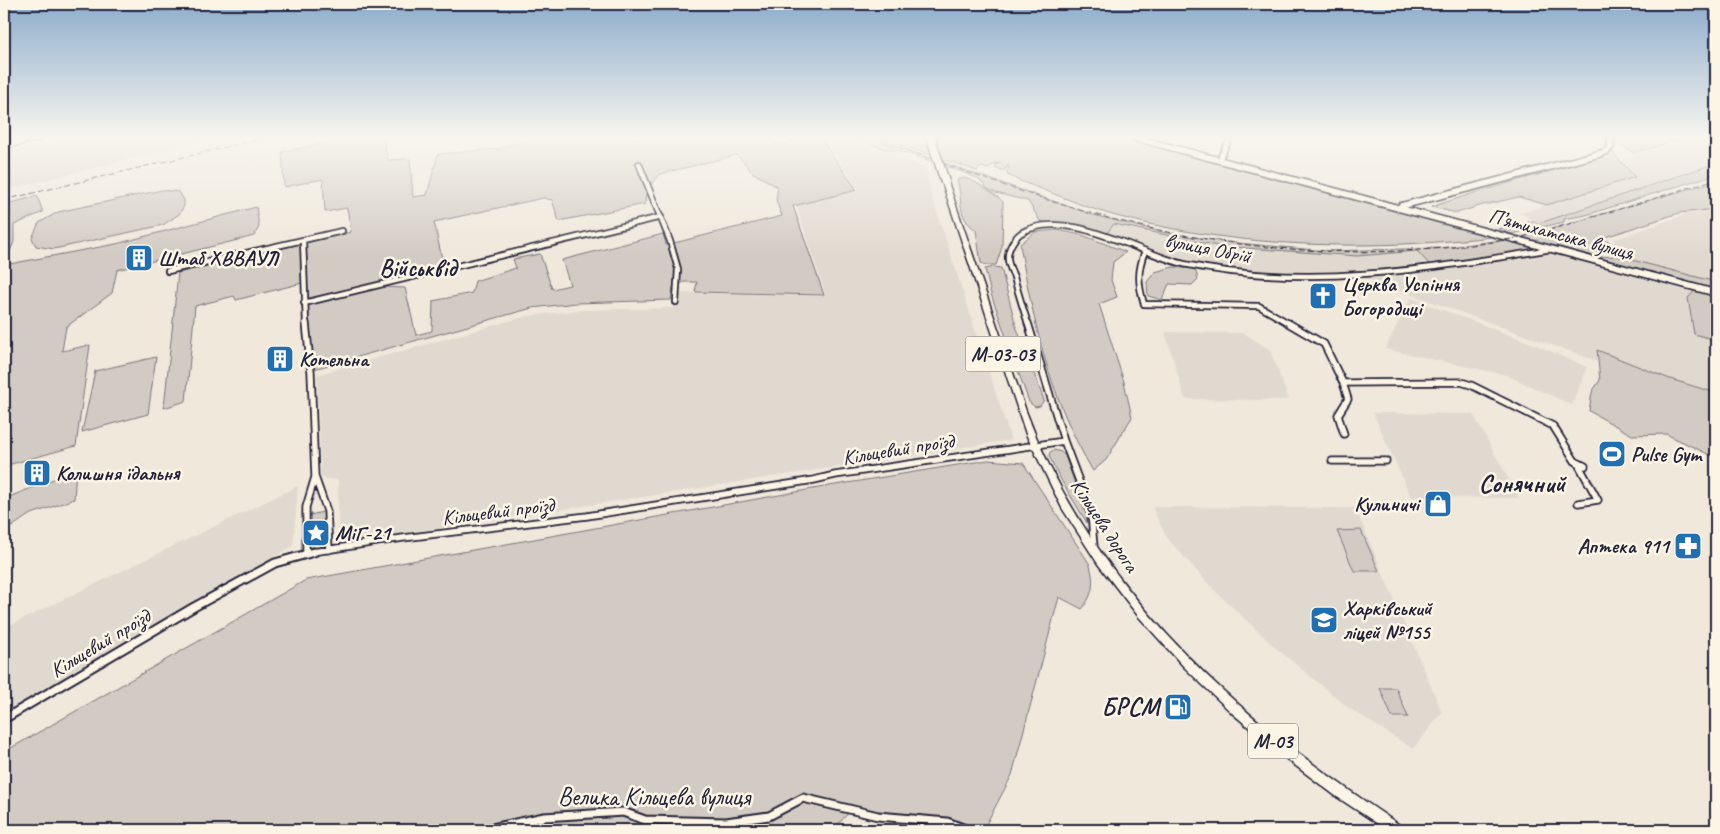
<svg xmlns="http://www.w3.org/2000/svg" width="1720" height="834" viewBox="0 0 1720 834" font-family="Caveat,sans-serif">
  <rect width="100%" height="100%" fill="#efe8db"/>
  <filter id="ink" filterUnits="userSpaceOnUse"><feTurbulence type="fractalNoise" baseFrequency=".02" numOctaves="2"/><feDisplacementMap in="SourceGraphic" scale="10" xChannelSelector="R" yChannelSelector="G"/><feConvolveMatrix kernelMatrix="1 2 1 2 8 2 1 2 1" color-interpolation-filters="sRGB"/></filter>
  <g filter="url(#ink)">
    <path fill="#e0d9cf" d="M75,138H211L4,191V153Z
      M825,138H848L926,168L931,194L1011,440L338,544V480L321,478L317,375L527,316L582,310L673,308L679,293L826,296L796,205L859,190Z
      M1686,138H1716V163L1537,223L1522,213L1634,177L1622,160Z
      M1692,212H1716V282L1617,256L1613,240Z
      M1112,224L1216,245L1357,256L1417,251L1429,264L1369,270L1283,273L1219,268L1166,255L1109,233Z
      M1554,253L1716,297V399L1617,368L1362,277Z
      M1411,298L1531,343L1587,367L1572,405L1506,375L1385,349Z
      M1165,332L1244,333L1270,350L1289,400L1185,399Z
      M1373,413L1473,414L1519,498L1411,497Z
      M298,486L293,546L4,713V628Z
      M1152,507L1355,508L1442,712L1413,749L1349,708L1276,648L1215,591L1167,538Z"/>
    <path fill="#d1cbc3" stroke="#7a767f" d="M346,138H383L388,160L410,159L413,197L427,195L438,154L498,149L535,138H773L777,145L787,143L793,138H820L857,190L793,206L824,295L695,292L697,282H684L673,287L671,300L576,303L532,308L314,369L307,305L382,287L405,288L416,335L432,331L433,301L472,293L475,281L516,268L513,259L540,254L552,289L570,285L562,260L663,234L666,245L782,216L776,200L778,187L752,172L737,155L660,174L646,190L645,204L559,221L552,200L543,198L434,222L444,268L307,301L306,282L236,300L234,296L195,306L186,401L164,408L178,273L351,232L347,208L325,212L323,179L284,187L282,152Z
      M854,138H873L1093,215L1162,232L1226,242L1327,251L1441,248L1510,239L1532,246L1533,250L1393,271L1392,268L1429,264L1417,251L1357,256L1218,246L1114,224L1107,233L1079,226L1050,224L1040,221L1028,201L996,193L988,189L977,178L954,169L900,151L885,149Z
      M882,138H1121L1500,236C1375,251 1247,249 1124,218C1090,210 1054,193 1020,181L1006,174L1009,168L1008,165L1005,170L996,169L995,165L1001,163L994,164L988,169L981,167L977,171Z
      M1615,138H1685L1634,153L1615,141Z
      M1612,152L1635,177L1547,205L1519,197L1479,206L1457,213L1431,207L1471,194L1604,156Z
      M1716,163V174L1586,215L1564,219V222L1512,234L1498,229L1534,221L1537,223L1546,221Z
      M964,178C974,180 996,194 1003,202L1002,247L996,265H986L981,263L976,230C955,215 964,201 957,180Z
      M1716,181V209L1679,213L1599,239L1610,242L1597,257L1617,256L1716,282V290L1523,237Z
      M162,190L179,192L184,200V206L179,214L163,225L54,249L36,246L32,238L39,223L58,212Z
      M37,196L43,212L14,225V242L4,265L116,244L256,207L259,227L254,236L117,270L112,293L66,327L62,351L90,345L76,446L4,466V205Z
      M1057,230L1082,235L1126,252L1113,262L1111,280L1117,297L1099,304L1124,382L1132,417L1106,460L1093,471C1051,401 1033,323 1020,244L1035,232Z
      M994,267L1001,268L1016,326L1044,400L1040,406L1035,407L1029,402L991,294L985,269Z
      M1173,267L1195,269L1198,279L1192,285L1169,284L1162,300L1148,296L1147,282L1155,272Z
      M1696,289L1716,294V340L1694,334L1688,298Z
      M1597,350L1670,379L1716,393V458L1666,434L1632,435L1589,411L1592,392L1600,380Z
      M156,357L148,414L82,432L95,371Z
      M1054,450L1061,452L1065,456L1086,515L1087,523L1061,480L1049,456L1050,452Z
      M988,460L1023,463L1089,563C1095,580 1094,594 1082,609L1059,597L1012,775L983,830H974L962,824L851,810L833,830H4V752L306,580L835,485Z
      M76,470L74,499L29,515L4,532V499Z
      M327,511L328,537L317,549L306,542V516Z
      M1361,530L1379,571H1354L1337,531Z
      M1380,688H1396L1408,717H1392Z"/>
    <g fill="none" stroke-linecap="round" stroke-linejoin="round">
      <defs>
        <path id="minor-far2" d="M1219,160L1230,138
          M639,164L670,241L678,269L676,302
          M303,240L306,324
          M1145,251C1137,271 1138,284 1144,304L1259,306L1290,324
          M168,271L342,231
          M304,303L661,217
          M1028,324C1023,308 1018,293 1014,277C1012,272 1008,265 1008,259C1007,250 1014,238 1021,233C1064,206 1140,254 1184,264C1305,290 1430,269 1551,249"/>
        <path id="minor-far1" d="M306,323L311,372L315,477L327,511L329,550
          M1028,323L1064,441L1091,513L1094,547
          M1288,323L1324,344L1343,383L1461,382L1471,385L1553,426L1575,461L1585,466
          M1343,383L1348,399L1338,415L1344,434
          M1332,461H1386
          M1577,462L1598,500L1578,503
          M306,553V507L315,477
          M306,553L403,538L587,516L814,480L835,475L1064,441"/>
        <path id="minor" d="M4,719L194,607L275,563L314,552
          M483,830L544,817L623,812L645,820L726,822L769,816L803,798L878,816L947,822L968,830"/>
        <path id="tertiary" d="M1136,138L1716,293
          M1401,206L1599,154L1607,151L1611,146L1610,138"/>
        <path id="secondary" d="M4,145L37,138"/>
        <path id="trunk" d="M945,180L948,182L1026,411C1075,545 1180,663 1293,749C1328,776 1364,801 1401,826L1403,830H1387L1337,797L1284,757L1232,713L1184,667L1139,617L1098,564L1062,508L1026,434L942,182Z"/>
      </defs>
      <use href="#minor-far2" stroke="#22223b" stroke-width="8"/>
      <use href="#minor-far1" stroke="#22223b" stroke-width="9"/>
      <use href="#minor" stroke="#22223b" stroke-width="11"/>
      <use href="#tertiary" stroke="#22223b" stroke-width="9"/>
      <use href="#secondary" stroke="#22223b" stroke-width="9"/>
      <use href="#trunk" stroke="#22223b" stroke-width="3"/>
      <use href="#minor-far2" stroke="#fcf5e5" stroke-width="4.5"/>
      <use href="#minor-far1" stroke="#fcf5e5" stroke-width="5.5"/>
      <use href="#minor" stroke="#fcf5e5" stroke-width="7"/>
      <use href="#tertiary" stroke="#fcf5e5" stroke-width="5.5"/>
      <use href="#secondary" stroke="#fcf5e5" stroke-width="6"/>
      <use href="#trunk" fill="#fcf5e5" fill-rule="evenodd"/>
      <path stroke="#22223b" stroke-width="1" stroke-dasharray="6 3" stroke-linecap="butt" d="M874,138C949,165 1024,195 1101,216C1232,252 1376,263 1511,239C1535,235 1559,227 1583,220C1627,207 1672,193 1716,179
        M4,200L264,138"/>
      <defs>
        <path id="trunk-bridge" d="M931,138L945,182"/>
      </defs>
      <use href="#trunk-bridge" stroke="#22223b" stroke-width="11" stroke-linecap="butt"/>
      <use href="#trunk-bridge" stroke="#fcf5e5" stroke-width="8"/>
    </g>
  </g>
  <linearGradient id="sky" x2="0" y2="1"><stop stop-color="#8dadcc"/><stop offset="0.54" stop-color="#f8f5ef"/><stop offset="1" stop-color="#f8f5ef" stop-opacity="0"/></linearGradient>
  <rect width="1720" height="254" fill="url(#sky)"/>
  <defs>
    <symbol id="building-square" viewBox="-11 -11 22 22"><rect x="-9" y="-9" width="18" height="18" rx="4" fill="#1f6fb2" stroke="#fcf5e5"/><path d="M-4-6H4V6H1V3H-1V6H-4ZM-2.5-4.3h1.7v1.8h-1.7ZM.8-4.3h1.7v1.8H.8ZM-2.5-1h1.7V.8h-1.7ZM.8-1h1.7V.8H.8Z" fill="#fff"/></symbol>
    <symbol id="church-square" viewBox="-11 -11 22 22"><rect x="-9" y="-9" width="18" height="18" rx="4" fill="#1f6fb2" stroke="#fcf5e5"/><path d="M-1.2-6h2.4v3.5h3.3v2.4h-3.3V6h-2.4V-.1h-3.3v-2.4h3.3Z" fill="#fff"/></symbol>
    <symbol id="stadium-square" viewBox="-11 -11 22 22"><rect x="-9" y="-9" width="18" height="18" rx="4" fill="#1f6fb2" stroke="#fcf5e5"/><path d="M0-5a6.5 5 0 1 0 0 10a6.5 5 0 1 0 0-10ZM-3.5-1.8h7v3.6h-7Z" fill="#fff"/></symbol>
    <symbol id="shop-square" viewBox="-11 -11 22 22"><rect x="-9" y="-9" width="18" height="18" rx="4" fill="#1f6fb2" stroke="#fcf5e5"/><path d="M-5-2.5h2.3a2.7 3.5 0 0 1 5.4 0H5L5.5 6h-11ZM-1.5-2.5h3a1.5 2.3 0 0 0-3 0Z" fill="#fff"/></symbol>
    <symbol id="sight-square" viewBox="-11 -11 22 22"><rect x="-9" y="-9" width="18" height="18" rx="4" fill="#1f6fb2" stroke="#fcf5e5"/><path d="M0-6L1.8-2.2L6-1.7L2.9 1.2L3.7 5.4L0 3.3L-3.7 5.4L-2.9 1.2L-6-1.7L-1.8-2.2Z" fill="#fff"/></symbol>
    <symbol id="pharmacy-square" viewBox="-11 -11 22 22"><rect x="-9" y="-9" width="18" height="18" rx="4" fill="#1f6fb2" stroke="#fcf5e5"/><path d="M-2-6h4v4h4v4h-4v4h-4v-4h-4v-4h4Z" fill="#fff"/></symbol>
    <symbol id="school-square" viewBox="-11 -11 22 22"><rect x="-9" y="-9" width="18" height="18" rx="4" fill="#1f6fb2" stroke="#fcf5e5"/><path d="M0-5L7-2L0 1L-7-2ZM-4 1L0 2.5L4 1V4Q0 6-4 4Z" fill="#fff"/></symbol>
    <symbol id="fuel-square" viewBox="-11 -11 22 22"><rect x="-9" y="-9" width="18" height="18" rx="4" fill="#1f6fb2" stroke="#fcf5e5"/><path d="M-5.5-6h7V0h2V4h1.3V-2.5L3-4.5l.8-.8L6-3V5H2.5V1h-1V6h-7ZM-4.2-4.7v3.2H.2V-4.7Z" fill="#fff"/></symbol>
  </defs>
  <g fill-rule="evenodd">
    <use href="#building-square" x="123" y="242" width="32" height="32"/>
    <use href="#church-square" x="1307" y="280" width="32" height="32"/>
    <use href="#building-square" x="264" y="343" width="32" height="32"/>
    <use href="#stadium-square" x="1596" y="438" width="32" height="32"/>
    <use href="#building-square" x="21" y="457" width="32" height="32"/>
    <use href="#shop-square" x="1422" y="488" width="32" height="32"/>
    <use href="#sight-square" x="300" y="517" width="32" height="32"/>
    <use href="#pharmacy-square" x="1672" y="530" width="32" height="32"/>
    <use href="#school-square" x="1308" y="604" width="32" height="32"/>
    <use href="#fuel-square" x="1162" y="691" width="32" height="32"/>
  </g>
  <g text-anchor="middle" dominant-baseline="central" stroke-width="5" stroke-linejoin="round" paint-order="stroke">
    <g fill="#fcf5e5" stroke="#63616e" stroke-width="1">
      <rect x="965.5" y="336.5" width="75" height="35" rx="4"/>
      <rect x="1248" y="723.5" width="50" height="35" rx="4"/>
    </g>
    <g font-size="20" font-weight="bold" fill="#22223b">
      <text x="1003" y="354">М-03-03</text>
      <text x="1273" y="741">М-03</text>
    </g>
    <g font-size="21" fill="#22223b" stroke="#fcf5e5">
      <text transform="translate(1561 234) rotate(15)">П’ятихатська вулиця</text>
      <text transform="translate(1208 248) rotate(11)">вулиця Обрій</text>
      <text transform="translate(898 449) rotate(-9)">Кільцевий проїзд</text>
      <text transform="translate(498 511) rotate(-7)">Кільцевий проїзд</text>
      <text transform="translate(1105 525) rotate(57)">Кільцева дорога</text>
      <text transform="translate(100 643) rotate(-31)">Кільцевий проїзд</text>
    </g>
    <g font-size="21" font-weight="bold" fill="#22223b" stroke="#fcf5e5" text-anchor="start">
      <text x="158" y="258">Штаб ХВВАУЛ</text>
      <text x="1342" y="284">Церква Успіння<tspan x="1342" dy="24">Богородиці</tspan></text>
      <text x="299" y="359">Котельна</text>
      <text x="1631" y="454">Pulse Gym</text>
      <text x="56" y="473">Колишня їдальня</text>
      <text x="1419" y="504" text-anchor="end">Кулиничі</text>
      <text x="335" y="533">МіГ-21</text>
      <text x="1669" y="546" text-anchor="end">Аптека 911</text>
      <text x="1343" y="608">Харківський<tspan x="1343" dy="24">ліцей №155</tspan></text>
    </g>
    <g font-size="24" font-weight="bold" fill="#22223b" stroke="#fcf5e5">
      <text x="418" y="268">Військвід</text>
    </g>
    <g font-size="25" font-weight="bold" fill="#22223b" stroke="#fcf5e5" text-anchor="end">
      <text x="1159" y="707">БРСМ</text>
    </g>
    <g font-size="25" fill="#22223b" stroke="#fcf5e5">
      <text x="654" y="797">Велика Кільцева вулиця</text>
    </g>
    <g font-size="26" font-weight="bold" fill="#22223b" stroke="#fcf5e5">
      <text x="1522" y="483">Сонячний</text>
    </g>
  </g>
  <rect width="1720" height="834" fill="none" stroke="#fcf5e5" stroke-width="20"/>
  <rect x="10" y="10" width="1700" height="814" fill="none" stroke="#22223b" stroke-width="2" filter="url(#ink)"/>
</svg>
